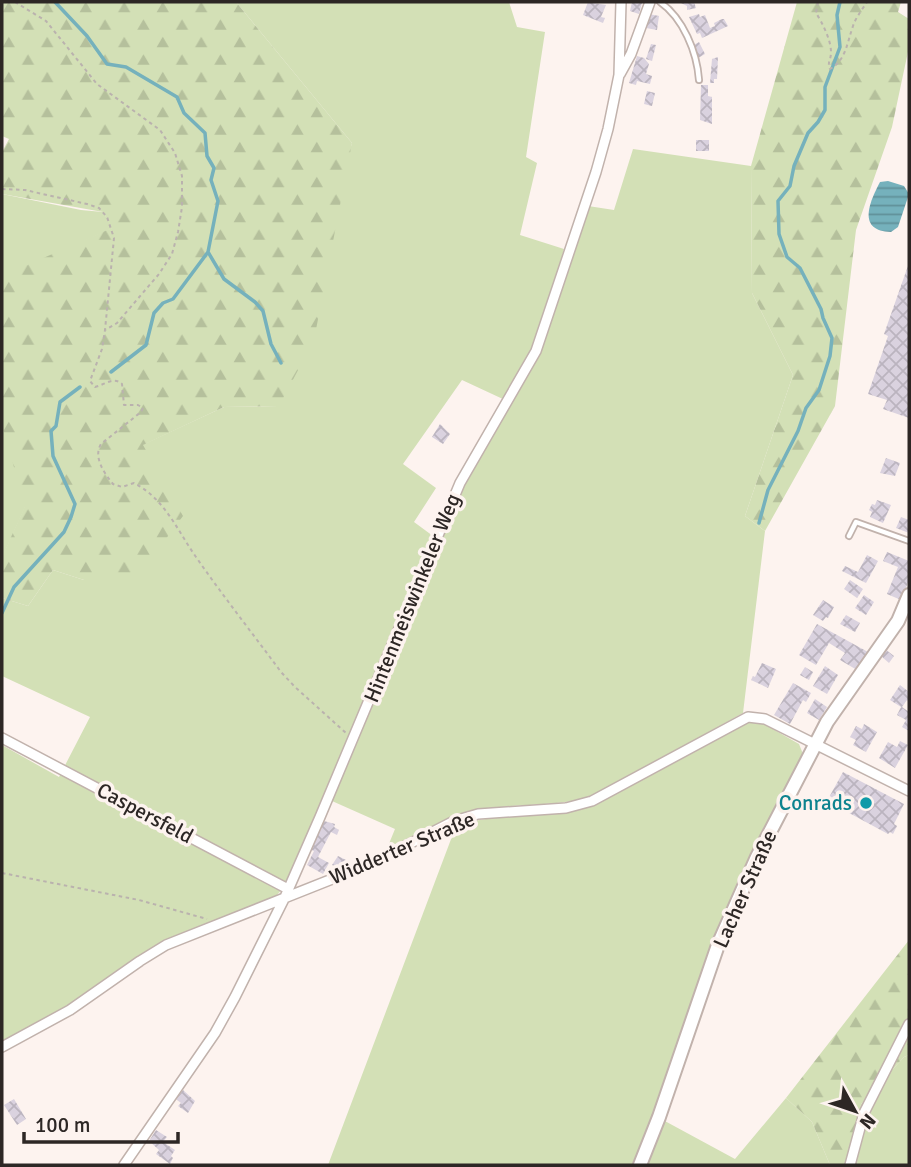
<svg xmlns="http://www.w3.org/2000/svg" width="911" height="1167" viewBox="0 0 911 1167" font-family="Signika,sans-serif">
  <defs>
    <pattern id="forest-firs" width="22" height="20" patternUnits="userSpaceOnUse" patternTransform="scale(1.75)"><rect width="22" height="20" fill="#d3e0b6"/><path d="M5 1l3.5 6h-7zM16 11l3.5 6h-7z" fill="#b5c09c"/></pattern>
    <pattern id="water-rules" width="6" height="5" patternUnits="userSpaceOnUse" patternTransform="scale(1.75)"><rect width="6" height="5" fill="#75b1bc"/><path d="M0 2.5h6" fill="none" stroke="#609099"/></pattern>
    <pattern id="building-cross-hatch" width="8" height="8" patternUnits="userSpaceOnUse" patternTransform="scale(1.75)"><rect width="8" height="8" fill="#dad2df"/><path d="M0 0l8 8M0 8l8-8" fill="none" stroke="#bbb4bf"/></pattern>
  </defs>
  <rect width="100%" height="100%" fill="#fdf3ef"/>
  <path fill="#d3e0b6" d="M236,2H509L517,27L545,32L526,157L537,163L520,235L564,249L541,330L529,359L505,400L462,380L403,464L436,488L414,522L433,536L333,779L285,886L276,896L163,943L69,1007L2,1043V745L59,777L90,717L2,676V598L28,606L53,570L84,580L142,445L224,407L278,406L352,143Z
    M633,149L751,166L752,293L793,375L745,516L765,531L743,713L593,796C558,807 521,803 485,809C449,815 418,834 386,851L395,829L332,801L457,497L536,360L544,340L588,206L614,210Z
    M2,194L81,210L103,212L113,228L2,278Z
    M2,422L26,505L2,558Z
    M750,722L764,724L799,744L803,754L756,854L642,1149L634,1165H328L456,826C503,810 555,821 601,802L733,728Z
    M909,1055V1165H857L861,1104L904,1057Z
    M786,1098L812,1122L830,1165H645L663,1120L735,1159Z"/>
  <path fill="url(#forest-firs)" d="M2,2H236L352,143L314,340L279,406L224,407L143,445L183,516L139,575L84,580L53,570L28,606L2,598V557L25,506L2,425V276L112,228L103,212L2,194V152L9,139L2,136Z
    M797,2H901L898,12L909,19V47L892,127L856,230L835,406L765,531L745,516L793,375L752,293L751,166Z
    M909,940V1055L904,1057L861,1104L857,1165H830L812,1122L786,1098Z"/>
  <path fill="url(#water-rules)" d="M888,181L904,186L909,194L898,227L891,232C857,231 869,203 880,182Z"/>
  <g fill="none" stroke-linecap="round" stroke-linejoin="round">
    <path stroke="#75b1bc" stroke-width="3.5" d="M55,2L87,36L107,64L126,67L177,97L184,113L205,133L207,156L214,168L211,180L218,201L208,252L173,299L163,303L154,313L146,345L111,372
      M208,252L224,279L255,302L263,311L271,344L281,363
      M759,523L768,490L798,431L806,408L819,390L830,356L832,338L823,318L821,309L800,268L787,257L779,234L778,201L790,186L794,166L808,133L818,122L825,110V87L840,47L837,15L840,2
      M2,613L14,587L64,532L71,517L75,504L53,456L51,431L56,426L60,402L80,387"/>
  </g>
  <path fill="url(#building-cross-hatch)" d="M588,2L606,5L601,17L605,18L603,23L583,15Z
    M632,2L642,3L639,14L630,11Z
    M679,2H694L696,8L687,10V6Z
    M649,14L659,16L657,30L646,28Z
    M699,14L700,17L705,15L710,28L715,26L714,23L722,19H724L728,26L702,38L700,33L697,34L689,17Z
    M699,42L705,54L698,58L692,46Z
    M651,44L656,45L652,61L646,59Z
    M637,56L644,58L649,64L646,74L652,76L650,84L637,81L636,85L629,83Z
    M718,57L717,79H714V83H710L712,59Z
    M701,85H708V96L712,97V124L700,120Z
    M647,91L655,93L652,106L644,104Z
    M696,140H709V151H696Z
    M909,263V418L883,409L887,400L868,394L888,336L884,334Z
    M440,424L450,434L443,444L432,437Z
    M886,458L900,463L895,476L880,473Z
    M877,500L891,505L883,523L870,517L872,512L869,510L872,504L875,505Z
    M901,517L909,520V533L896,528Z
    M887,552L909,561V580L901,600L887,594L898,567L883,561Z
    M867,555L878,561L866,583L842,571L845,566L858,572Z
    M850,580L863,589L857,598L844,589Z
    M864,595L874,602L866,615L855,608Z
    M823,600L834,607L828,618L826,617L823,621L813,615Z
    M846,615L860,623L855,632L840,624Z
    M817,624L868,652L857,670L840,660L845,653L829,643L816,665L799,655Z
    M885,649L894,656L889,663L880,655Z
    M762,663L776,669L768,688L751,680L753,676L755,677Z
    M825,666L838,675L827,694L813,686Z
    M805,667L813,672L809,680L800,675Z
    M793,683L811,693L806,702L803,700L790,724L774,715Z
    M900,685L909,692V702L907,700L902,707L909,712V731L902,727L906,720L897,715L901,707L890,700Z
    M815,699L827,707L819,720L807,713Z
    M864,724L877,732L866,752L853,745L856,740L850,737L856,726L862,729Z
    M900,741L908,745L895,768L879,758L888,742L897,747Z
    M843,772L904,804L894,824L897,826L893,834L890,832L888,834L827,801Z
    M324,821L335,824L334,827L339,830L337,835L331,832L318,857L329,863L323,874L307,865L314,851L309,849Z
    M338,856L346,860L342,867L338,868L332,865Z
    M183,1090L195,1101L188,1113L178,1106L181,1103L176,1099Z
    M14,1099L26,1119L17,1125L4,1105Z
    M156,1130L167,1137L163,1142L175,1150L171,1156L173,1158L170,1164L156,1154L159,1150L149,1141Z"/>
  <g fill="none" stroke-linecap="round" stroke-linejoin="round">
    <defs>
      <path id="lane" d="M660,2C683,18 697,52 699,80
        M849,536L856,522L909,541"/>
      <path id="street" d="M620,74L631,54L650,2
        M2,738L288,889
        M2,1047L70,1010L140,961L166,945L370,864L454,821L478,814L566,808L592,801L748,717L765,719L909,791
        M124,1165L215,1033L235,997L285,897L320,817L460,483L536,351L596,172L608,129L619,75L621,2
        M850,1165L864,1113L909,1024"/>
      <path id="secondary" d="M640,1165L659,1117L718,945L757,857L827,722L898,621L909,595"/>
    </defs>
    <use href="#lane" stroke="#c1b2ac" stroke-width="8"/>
    <use href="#street" stroke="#c1b2ac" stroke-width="12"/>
    <use href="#secondary" stroke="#c1b2ac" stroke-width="16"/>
    <path stroke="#bab2ae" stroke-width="2" stroke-dasharray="3.5 3.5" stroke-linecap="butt" d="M15,2L46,21L97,84L160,130L175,153L182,176V207L178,232L172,254L159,274L117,323L105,330
      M818,2L816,13C822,22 831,40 831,52C831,61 827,61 830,69C846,60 847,43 853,26C856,17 862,10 867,2
      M2,189L25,190L87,204L99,208L107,217L114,238L105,330L102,349L90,381L95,387C104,385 114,376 122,384L124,405H138L143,408L141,412L101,444C93,457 104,473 113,484L122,487L134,483C165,499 177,530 196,557C223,596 253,634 281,672L295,687L346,733
      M2,873L139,900L207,919"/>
    <use href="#lane" stroke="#fff" stroke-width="4.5"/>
    <use href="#street" stroke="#fff" stroke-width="9"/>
    <use href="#secondary" stroke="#fff" stroke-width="12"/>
  </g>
  <circle fill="#0f9aa8" stroke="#fdf3ef" stroke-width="2.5" cx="866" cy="803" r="7"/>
  <g text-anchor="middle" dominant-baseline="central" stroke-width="7" stroke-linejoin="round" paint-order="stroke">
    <g font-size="21" fill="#2d2725" stroke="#fdf3ef">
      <text transform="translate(412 598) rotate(-68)">Hintenmeiswinkeler Weg</text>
      <text transform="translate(145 813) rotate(28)">Caspersfeld</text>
      <text transform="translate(402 848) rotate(-23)">Widderter Straße</text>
      <text transform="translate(745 889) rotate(-66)">Lacher Straße</text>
    </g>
    <g font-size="21" fill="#0d838f" stroke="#fdf3ef" text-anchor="end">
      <text x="852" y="803">Conrads</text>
    </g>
  </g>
  <rect width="911" height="1167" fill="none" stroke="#2d2725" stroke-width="7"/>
  <g transform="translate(855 1111) rotate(130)" stroke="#fdf3ef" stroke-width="5" paint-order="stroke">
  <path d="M0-5L12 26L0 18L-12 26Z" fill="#2d2725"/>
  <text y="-10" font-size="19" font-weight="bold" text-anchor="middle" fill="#2d2725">N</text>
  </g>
  <path d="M24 1132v10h154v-10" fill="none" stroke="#2d2725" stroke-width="3.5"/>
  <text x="35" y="1132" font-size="21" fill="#2d2725" stroke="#fdf3ef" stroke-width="5" paint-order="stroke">100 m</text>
</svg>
